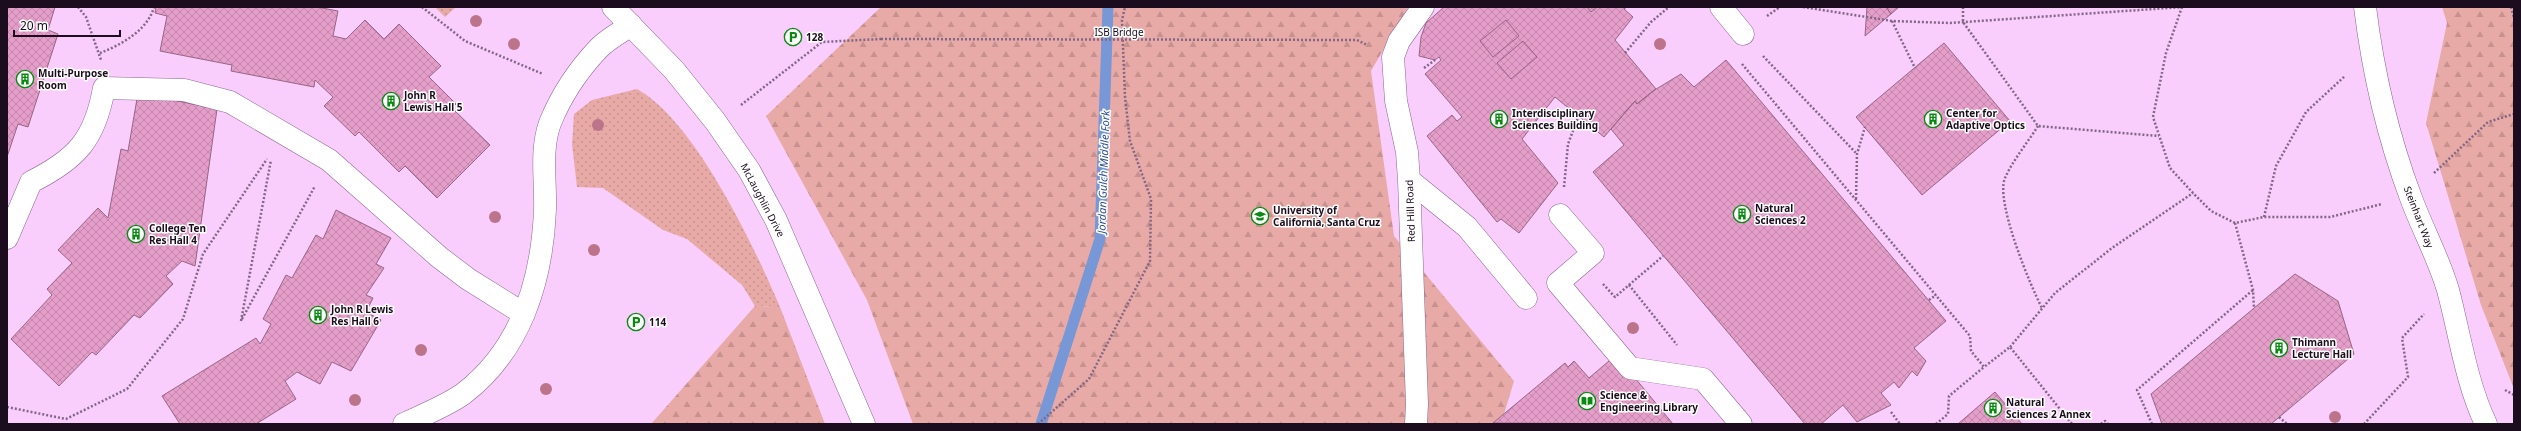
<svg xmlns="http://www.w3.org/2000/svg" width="2521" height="431" viewBox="0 0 2521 431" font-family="'Noto Sans',sans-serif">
  <defs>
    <pattern id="grass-dots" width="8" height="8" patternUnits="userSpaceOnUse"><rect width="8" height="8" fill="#e8aaa6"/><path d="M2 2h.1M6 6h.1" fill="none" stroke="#c6918e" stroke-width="1.8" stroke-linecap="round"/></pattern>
    <pattern id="forest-firs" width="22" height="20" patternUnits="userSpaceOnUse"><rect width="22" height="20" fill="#e8aaa6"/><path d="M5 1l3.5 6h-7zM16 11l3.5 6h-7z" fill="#c6918e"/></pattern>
    <pattern id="building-cross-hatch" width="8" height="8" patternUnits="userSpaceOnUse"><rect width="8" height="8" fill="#e59ec9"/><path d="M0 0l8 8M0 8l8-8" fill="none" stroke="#c487ac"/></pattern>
  </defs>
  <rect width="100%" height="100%" fill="#f9cefd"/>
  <path fill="url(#grass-dots)" d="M435,7H456L445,17Z
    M637,89C695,121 754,246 780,307L755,306L742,285L687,239L663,230L603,188L577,187L572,144L574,114L592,100Z"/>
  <path fill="url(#forest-firs)" d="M881,7H1408L1371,71L1394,236L1514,381L1501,424H913L867,300L766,116Z
    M2442,7H2514V389L2481,305L2426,123L2447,23Z
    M755,306L780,307L825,424H651Z"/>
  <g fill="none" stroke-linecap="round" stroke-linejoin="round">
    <path stroke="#7797d6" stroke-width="11" d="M1041,424L1100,239L1108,7"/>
  </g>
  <path fill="url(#building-cross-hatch)" stroke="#976583" d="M7,7H55L48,30L58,34L28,127L18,124L7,157Z
    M156,7H317L338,11L333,36L346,39L365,20L384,39L399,24L441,66L429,77L456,104L452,108L490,145L437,198L405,166L399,172L359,132L355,136L324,106L333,97L315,80L314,87L231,71L232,65L160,51L167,16L155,13Z
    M1444,7H1627L1624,9L1633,17L1615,40L1656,89L1637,104L1635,101L1604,137L1555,97L1522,139L1558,183L1519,233L1501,219L1497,222L1427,136L1452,115L1457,121L1462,117L1425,74L1441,60L1439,57L1435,60L1419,56L1421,37L1426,23Z
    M1587,7H1597L1591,12Z
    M1867,7H1886L1891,14L1865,36Z
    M1886,7H1899L1891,14Z
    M1506,20L1519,36L1493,57L1480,41Z
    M1523,41L1537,57L1511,79L1497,63Z
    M1944,43L2010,121L1922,195L1856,117Z
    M1726,60L1946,321L1914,348L1926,361L1917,376L1912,371L1899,388L1894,382L1881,393L1891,405L1857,422L1843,405L1821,424H1805L1593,172L1624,145L1611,129L1635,101L1637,104L1653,91L1681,74L1694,87Z
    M138,93L217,109L195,266L182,261L166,276L173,284L140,318L134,315L96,355L92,352L59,386L11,339L52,295L47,289L72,263L58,250L98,208L108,218L121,149L128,151Z
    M336,210L391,238L376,264L384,268L366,295L373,298L366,312L381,320L351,371L332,362L320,384L297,372L285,381L296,399L256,424H180L162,396L256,338L260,344L271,324L263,319L286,275L292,278L316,235L323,239Z
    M2295,274L2338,301L2354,354L2271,424H2162L2151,394Z
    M1616,355L1673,424L1493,423L1565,363L1568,367L1574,361L1589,378Z
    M1995,392L2022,424H1958Z"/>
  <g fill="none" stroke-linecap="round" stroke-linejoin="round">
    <defs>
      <path id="minor" d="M1721,7L1743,34
        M2365,7C2373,72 2388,137 2411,198C2422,228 2439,259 2448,290C2460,335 2466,382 2486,424
        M1409,180L1467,227L1526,298
        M1560,215L1593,253L1558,283L1630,368L1703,379L1741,424
        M7,238L31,182C77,159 95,139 104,88L184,90L230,102L329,160L439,257L468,279L524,314
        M404,424C423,415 446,406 463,394C521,350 542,280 545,210C546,181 540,151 550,123C561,96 579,69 599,48C608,39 621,32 631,25
        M1416,424L1417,404L1409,180L1407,152L1396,101L1393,57L1399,41L1423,7"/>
      <path id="major" d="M613,7L674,70L715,121L749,170L776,220L864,424"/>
    </defs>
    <use href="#minor" stroke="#8c6690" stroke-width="23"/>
    <use href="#major" stroke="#8c6690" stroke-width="23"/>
    <path stroke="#826785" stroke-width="2.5" stroke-dasharray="2 2" stroke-linecap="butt" d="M78,7L86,17L101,60
      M422,7L465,41L543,74
      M1803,7L1892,21L1950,23L2183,7
      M1963,7V22L2038,126L2159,136
      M2182,7L2166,53L2153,117L2170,168L2193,193L2211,211L2235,223L2264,217H2330L2382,204
      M2511,7L2514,18
      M1767,16L1780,7
      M1892,21L1915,68
      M1357,40L1367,45
      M100,53C121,45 148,30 154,7
      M1625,53L1651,22L1669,7
      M1763,56L1857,154
      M1742,64L1970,336L1971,351L1984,367L2010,347L2072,424
      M1424,68L1435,60
      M741,105L822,42L881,39
      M2038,126C2028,142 2013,160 2005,178C1995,201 2030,285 2042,308
      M2434,173L2488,122L2514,114
      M1564,187L1568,144L1579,115
      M1856,199L1857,154L1865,127
      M2264,217L2276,166L2306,112L2345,76
      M2235,223L2253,290L2254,308
      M1603,284L1615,297L1629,285L1677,345
      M1629,285L1663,256
      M1929,300L1936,295
      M242,319L315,186
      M241,321L271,160
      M2010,347L2055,293L2112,248L2193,193
      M2505,390L2514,395
      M7,407L66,419L127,389L183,319L203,254L267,159
      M1891,412L1900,424
      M2279,417L2287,424
      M1038,424L1089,379L1150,261L1151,199L1130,141L1125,97L1122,20L1125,7
      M1936,424L1948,414L1949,396L1984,367
      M2101,424L2105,421L2108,424
      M2152,424L2137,390L2253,290
      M2364,424L2408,377L2402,338L2424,314"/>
    <use href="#minor" stroke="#fff" stroke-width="22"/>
    <use href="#major" stroke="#fff" stroke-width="22"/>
    <path stroke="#826785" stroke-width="2.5" stroke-dasharray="2 2" stroke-linecap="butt" d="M881,39L1357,40"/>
  </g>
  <g fill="#bc748a">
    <circle cx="476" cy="21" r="6"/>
    <circle cx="514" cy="44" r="6"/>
    <circle cx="1660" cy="44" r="6"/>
    <circle cx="598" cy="125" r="6"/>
    <circle cx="495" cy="217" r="6"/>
    <circle cx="594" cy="250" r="6"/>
    <circle cx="1633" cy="328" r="6"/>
    <circle cx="421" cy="350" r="6"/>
    <circle cx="546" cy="389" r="6"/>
    <circle cx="355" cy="400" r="6"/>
    <circle cx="2335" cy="417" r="6"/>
  </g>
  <defs>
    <symbol id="parking-ring" viewBox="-11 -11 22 22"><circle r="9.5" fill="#fff" stroke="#088910" stroke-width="1.5"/><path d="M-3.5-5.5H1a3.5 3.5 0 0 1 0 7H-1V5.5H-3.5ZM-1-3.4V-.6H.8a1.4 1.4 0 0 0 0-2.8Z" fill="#088910"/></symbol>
    <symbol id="building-ring" viewBox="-11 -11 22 22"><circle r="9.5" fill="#fff" stroke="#088910" stroke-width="1.5"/><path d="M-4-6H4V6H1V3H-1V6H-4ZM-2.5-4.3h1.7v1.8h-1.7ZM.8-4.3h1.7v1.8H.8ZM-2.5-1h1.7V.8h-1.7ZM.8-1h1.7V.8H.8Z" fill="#088910"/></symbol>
    <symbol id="university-ring" viewBox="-11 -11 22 22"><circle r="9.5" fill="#fff" stroke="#088910" stroke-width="1.5"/><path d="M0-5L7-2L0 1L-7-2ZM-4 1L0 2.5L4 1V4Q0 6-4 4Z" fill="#088910"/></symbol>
    <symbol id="library-ring" viewBox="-11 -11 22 22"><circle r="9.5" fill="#fff" stroke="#088910" stroke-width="1.5"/><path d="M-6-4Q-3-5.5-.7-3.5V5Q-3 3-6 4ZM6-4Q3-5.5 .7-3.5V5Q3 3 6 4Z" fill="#088910"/></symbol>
  </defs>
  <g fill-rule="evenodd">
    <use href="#parking-ring" x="783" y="27" width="20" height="20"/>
    <use href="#building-ring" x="15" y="69" width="20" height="20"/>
    <use href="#building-ring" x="381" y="91" width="20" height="20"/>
    <use href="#building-ring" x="1489" y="109" width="20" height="20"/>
    <use href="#building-ring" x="1923" y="109" width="20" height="20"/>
    <use href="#building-ring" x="1732" y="204" width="20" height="20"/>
    <use href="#university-ring" x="1250" y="206" width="20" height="20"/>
    <use href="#building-ring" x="126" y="224" width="20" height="20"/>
    <use href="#building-ring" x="308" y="305" width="20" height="20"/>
    <use href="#parking-ring" x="626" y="312" width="20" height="20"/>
    <use href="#building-ring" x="2269" y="338" width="20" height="20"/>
    <use href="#library-ring" x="1577" y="391" width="20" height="20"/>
    <use href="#building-ring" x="1983" y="398" width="20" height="20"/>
  </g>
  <g text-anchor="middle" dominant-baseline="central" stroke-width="3" stroke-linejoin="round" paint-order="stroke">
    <g font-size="10" fill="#1b0d1d" stroke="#fff">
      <text x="1119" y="32">ISB Bridge</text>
      <text transform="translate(763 200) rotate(62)">McLaughlin Drive</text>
      <text transform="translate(1410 211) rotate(-92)">Red Hill Road</text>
      <text transform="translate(2419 217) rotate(69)">Steinhart Way</text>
    </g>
    <g font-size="10" font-weight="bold" fill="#1b0d1d" stroke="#fff" text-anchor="start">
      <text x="806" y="37">128</text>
      <text x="38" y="73">Multi-Purpose<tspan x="38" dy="12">Room</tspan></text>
      <text x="404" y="95">John R<tspan x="404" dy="12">Lewis Hall 5</tspan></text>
      <text x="1512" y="113">Interdisciplinary<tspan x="1512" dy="12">Sciences Building</tspan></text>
      <text x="1946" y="113">Center for<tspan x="1946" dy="12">Adaptive Optics</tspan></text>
      <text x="1755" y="208">Natural<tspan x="1755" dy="12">Sciences 2</tspan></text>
      <text x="1273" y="210">University of<tspan x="1273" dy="12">California, Santa Cruz</tspan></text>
      <text x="149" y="228">College Ten<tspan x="149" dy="12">Res Hall 4</tspan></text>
      <text x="331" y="309">John R Lewis<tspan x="331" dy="12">Res Hall 6</tspan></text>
      <text x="649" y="322">114</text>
      <text x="2292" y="342">Thimann<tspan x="2292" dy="12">Lecture Hall</tspan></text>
      <text x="1600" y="395">Science &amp;<tspan x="1600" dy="12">Engineering Library</tspan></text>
      <text x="2006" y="402">Natural<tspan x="2006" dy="12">Sciences 2 Annex</tspan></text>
    </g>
    <g font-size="11" font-style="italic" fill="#284c97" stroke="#fff">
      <text transform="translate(1103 172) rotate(-88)">Jordan Gulch Middle Fork</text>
    </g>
  </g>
  <rect width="2521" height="431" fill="none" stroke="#1b0d1d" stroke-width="16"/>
  <path d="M14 30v6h106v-6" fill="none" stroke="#1b0d1d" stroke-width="2"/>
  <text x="20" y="30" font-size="12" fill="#1b0d1d" stroke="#ffffff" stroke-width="3" paint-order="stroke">20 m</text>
</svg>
